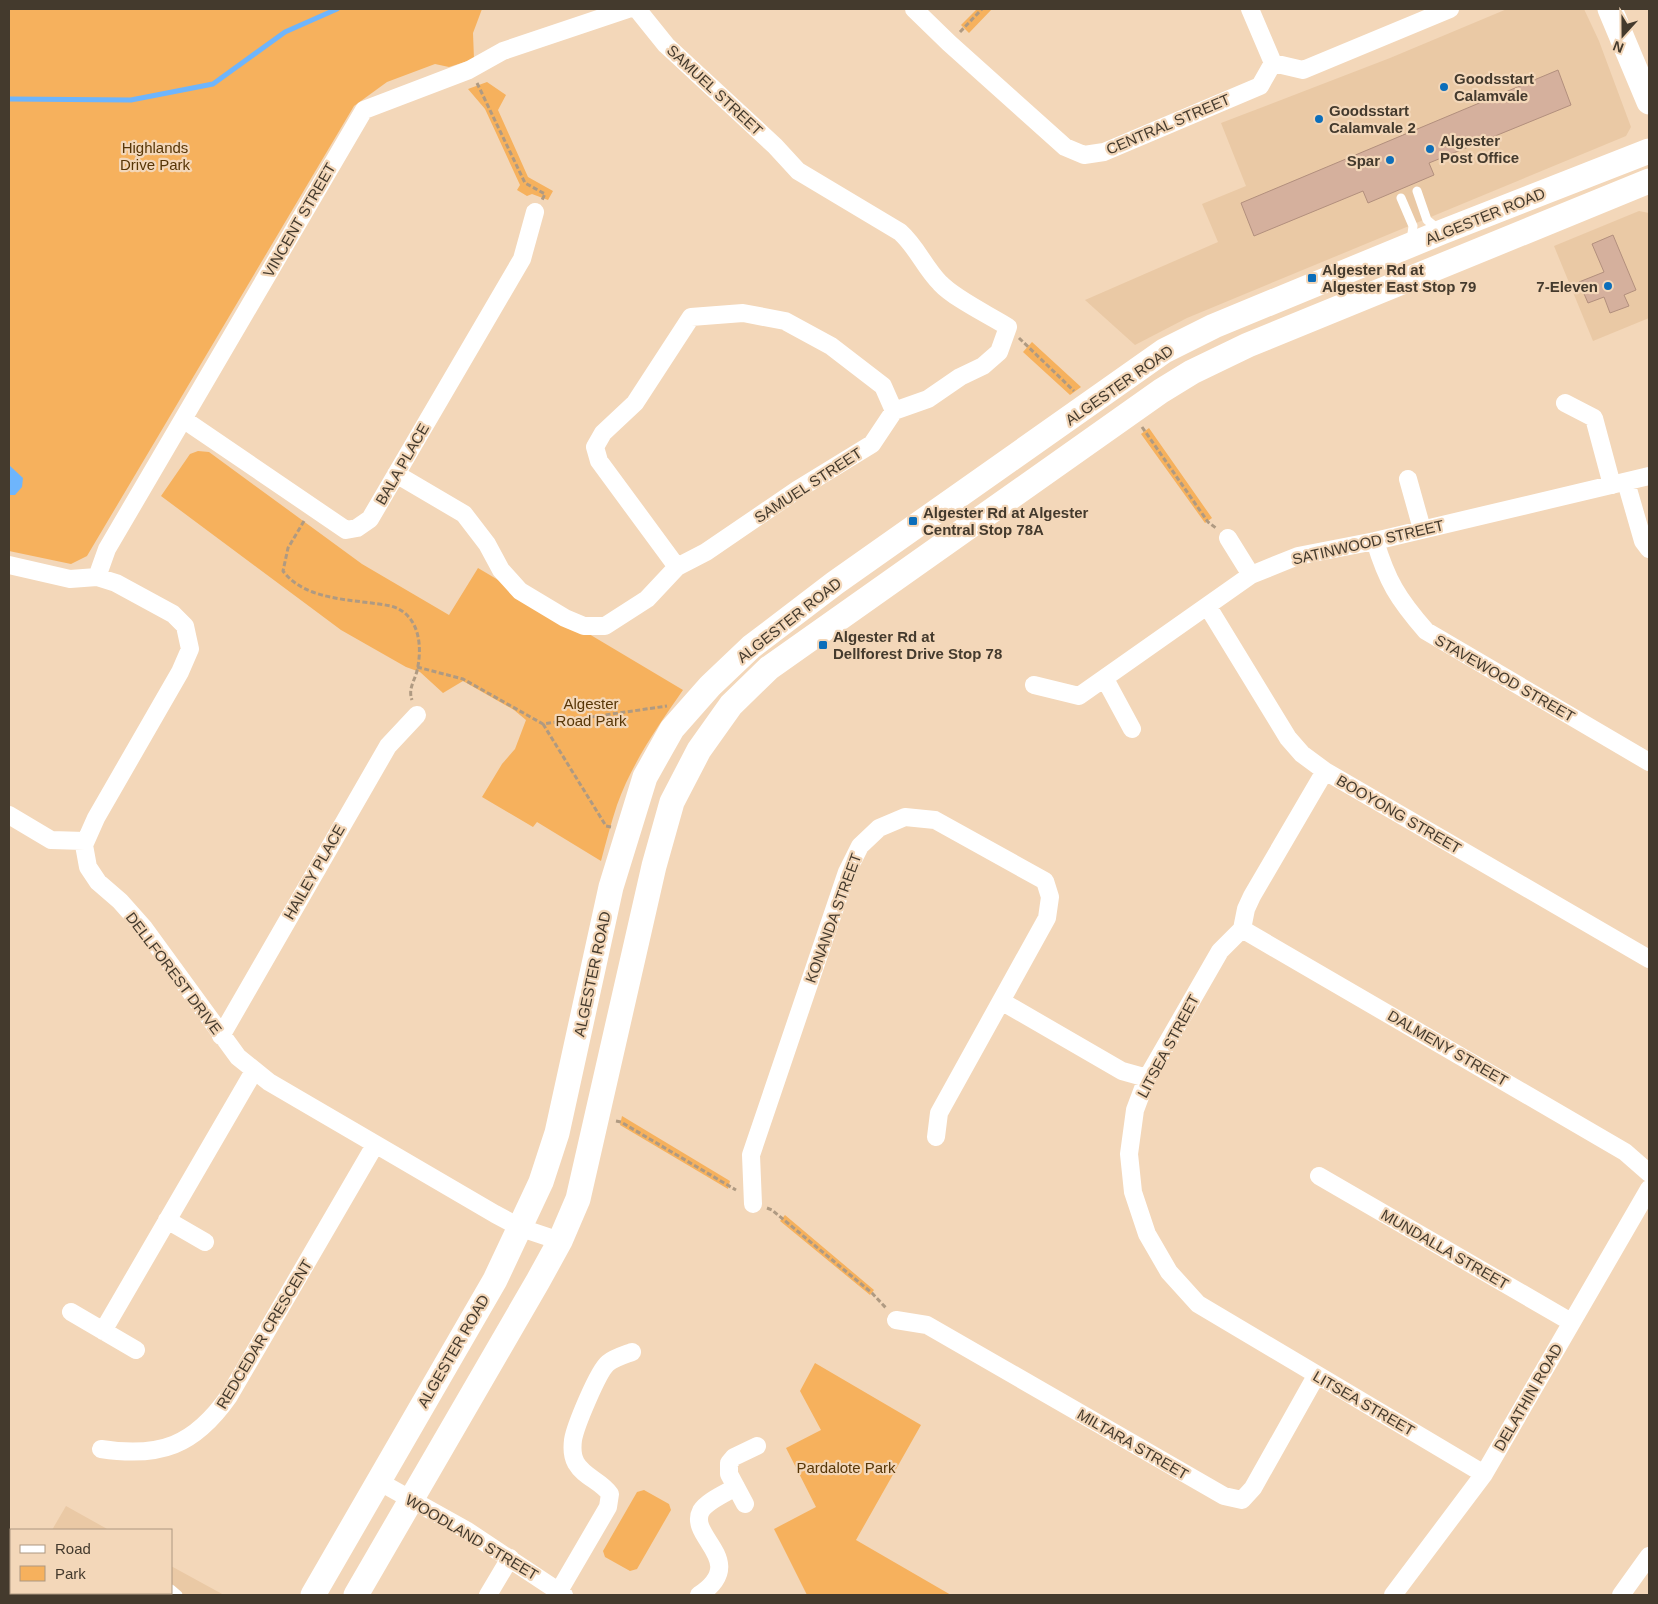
<svg xmlns="http://www.w3.org/2000/svg" width="1658" height="1604" viewBox="0 0 1658 1604" font-family="Helvetica,sans-serif">
  <rect width="100%" height="100%" fill="#f3d7b9"/>
  <path fill="#eac9a5" d="M1507,9H1584L1599,41L1631,127L1626,136L1187,318L1135,345L1085,300L1218,242L1202,204L1246,186L1221,123L1390,58Z
    M1639,211L1649,213V318L1593,341L1554,246Z
    M66,1506L109,1530H52Z
    M171,1566L224,1595H15L17,1593H171Z"/>
  <path fill="#f6b15d" d="M9,9H482L473,33L474,59L449,67L435,64L387,82L354,106L87,556L71,564L9,551Z
    M977,9H992L969,33L961,25Z
    M487,82L506,95L498,110L528,177L553,191L548,200L532,194L527,196L517,190L520,185L485,109L468,89Z
    M1032,342L1081,387L1070,395L1023,352Z
    M1149,428L1212,518L1205,523L1141,434Z
    M198,451L209,452L362,564L449,615L478,568L683,690C658,726 632,763 617,805C611,823 606,842 601,861L537,822L533,827L482,797L502,764L515,749L526,720L514,710L463,681L443,693L420,672L406,667L341,630L161,496L190,454Z
    M622,1116L730,1181L728,1189L620,1125Z
    M785,1215L874,1290L870,1295L780,1221Z
    M815,1363L921,1425L856,1540L951,1595H807L774,1529L816,1507L786,1448L821,1430L800,1391Z
    M644,1490L669,1504L671,1510L637,1569L630,1571L605,1557L603,1551L637,1492Z"/>
  <path fill="#6eb5fc" d="M9,465L23,478L22,487L15,495H9Z"/>
  <g fill="none" stroke-linecap="round" stroke-linejoin="round">
    <path stroke="#6eb5fc" stroke-width="5" d="M9,99L131,100L213,84L285,32L337,9"/>
  </g>
  <path fill="#d5b09d" stroke="#b28f7d" d="M1558,70L1571,105L1429,163L1434,175L1368,203L1363,191L1254,236L1241,203Z
    M1613,235L1636,290L1624,295L1629,306L1610,313L1604,297L1588,303L1579,282L1604,272L1592,244Z"/>
  <g fill="none" stroke-linecap="round" stroke-linejoin="round">
    <path stroke="#af9a82" stroke-width="3" stroke-dasharray="5 2.5" stroke-linecap="butt" d="M960,32L982,9
      M477,83L525,183L545,194L542,200
      M1019,338L1074,391
      M1142,427L1208,522L1216,528
      M304,521L288,548L283,571C306,602 356,599 391,606C419,614 423,645 417,671C414,682 408,689 412,700
      M417,667L463,679L543,724L667,706
      M543,724L606,826L611,827
      M616,1121L621,1122L736,1190
      M767,1208L772,1210L872,1293L886,1308"/>
    <path stroke="#fff" stroke-width="9" d="M1417,191L1427,220L1438,229
      M1401,198L1413,226L1411,241
      M171,1589L178,1595
      M30,1593L31,1595
      M87,1595L88,1593"/>
    <path stroke="#fff" stroke-width="18" d="M914,9L949,43L1065,147L1084,155L1104,152L1260,86L1273,63L1303,70L1450,9
      M1250,9L1273,63
      M1565,403L1594,418L1612,485
      M183,419L346,530L357,528L370,519L522,259L535,212
      M396,474L464,514L487,544L501,570L520,591L565,618L584,626H605L647,599L677,567L706,552L797,490L872,444L894,411L928,399L960,377L983,366L999,352L1008,327C989,315 955,299 940,283C924,267 917,247 900,232L798,171L775,146L666,45L637,9
      M1408,479L1422,529
      M1626,482L1643,541L1649,549
      M1228,538L1251,575
      M1375,541C1387,581 1398,599 1426,631L1649,762
      M9,565L70,579L97,577L116,583L173,614L185,626L190,649L180,672L96,818L84,845L88,867L98,882L120,901L144,928L238,1057L269,1082L495,1214L521,1228L560,1241
      M677,567L599,461L595,447L603,433L635,403L691,317L743,313L785,321L831,346L883,386L894,411
      M97,577L107,549L364,110L469,70L503,51L628,9
      M1208,607L1288,738L1302,754L1325,771L1649,959
      M1105,679L1132,729
      M1034,685L1079,696L1251,575L1298,556L1375,541L1649,476
      M1325,771L1252,896L1246,909L1242,929L1220,951L1147,1078L1135,1110L1129,1154L1133,1192L1147,1234L1169,1272L1198,1304L1484,1474
      M9,815L51,840L85,841
      M1242,929L1625,1152L1649,1173
      M1001,1001L1122,1071L1147,1078
      M221,1036L388,746L417,715
      M1319,1176L1571,1322
      M753,1204L751,1155L847,872L860,846L879,828L905,817L935,820L1045,881L1050,897L1047,918L939,1113L936,1137
      M167,1220L205,1242
      M71,1312L136,1350
      M896,1320L927,1325L1224,1496L1242,1500L1253,1488L1316,1376
      M103,1331L254,1071
      M101,1449C160,1458 194,1446 229,1396L375,1145
      M378,1481L466,1530L564,1595
      M745,1504L729,1474V1463L734,1457L757,1446
      M559,1591L608,1507L610,1494C601,1481 584,1477 576,1463C572,1456 572,1448 573,1440C575,1427 598,1371 608,1363C614,1358 624,1355 632,1352
      M488,1595L510,1558
      M699,1595C750,1561 687,1537 701,1511C707,1501 726,1493 736,1487
      M1393,1595L1484,1474L1649,1189
      M1621,1595L1649,1556"/>
    <path stroke="#fff" stroke-width="25" d="M1610,9L1649,102
      M313,1595L495,1280L541,1182L557,1133L611,887L645,777L672,729L710,686L751,647L835,583L1164,351L1214,326L1442,232L1649,151
      M356,1595L538,1281L560,1241L578,1199L654,866L672,802L699,750L731,705L769,668L1161,391L1192,372L1248,345L1649,181"/>
  </g>
  <g fill="#0c6eba" stroke="#f3d7b9" stroke-width="2">
    <circle cx="1444" cy="87" r="5"/>
    <circle cx="1319" cy="119" r="5"/>
    <circle cx="1430" cy="149" r="5"/>
    <circle cx="1390" cy="160" r="5"/>
    <rect x="1307" y="273" width="10" height="10" rx="2.5"/>
    <circle cx="1608" cy="286" r="5"/>
    <rect x="908" y="516" width="10" height="10" rx="2.5"/>
    <rect x="818" y="640" width="10" height="10" rx="2.5"/>
  </g>
  <g text-anchor="middle" dominant-baseline="central" stroke-width="4.5" stroke-linejoin="round" paint-order="stroke">
    <g font-size="15" font-weight="bold" fill="#443a2d" stroke="#f3d7b9" text-anchor="start">
      <text x="1454" y="78">Goodsstart<tspan x="1454" dy="17">Calamvale</tspan></text>
      <text x="1329" y="110">Goodsstart<tspan x="1329" dy="17">Calamvale 2</tspan></text>
      <text x="1440" y="140">Algester<tspan x="1440" dy="17">Post Office</tspan></text>
      <text x="1380" y="160" text-anchor="end">Spar</text>
      <text x="1322" y="269">Algester Rd at<tspan x="1322" dy="17">Algester East Stop 79</tspan></text>
      <text x="1598" y="286" text-anchor="end">7-Eleven</text>
      <text x="923" y="512">Algester Rd at Algester<tspan x="923" dy="17">Central Stop 78A</tspan></text>
      <text x="833" y="636">Algester Rd at<tspan x="833" dy="17">Dellforest Drive Stop 78</tspan></text>
    </g>
    <g font-size="15" fill="#443a2d" stroke="#f3d7b9">
      <text transform="translate(715 90) rotate(43)">SAMUEL STREET</text>
      <text transform="translate(1168 124) rotate(-23)">CENTRAL STREET</text>
      <text transform="translate(1485 216) rotate(-22)">ALGESTER ROAD</text>
      <text transform="translate(299 220) rotate(-60)">VINCENT STREET</text>
      <text transform="translate(1119 385) rotate(-35)">ALGESTER ROAD</text>
      <text transform="translate(402 464) rotate(-60)">BALA PLACE</text>
      <text transform="translate(808 485) rotate(-33)">SAMUEL STREET</text>
      <text transform="translate(1368 542) rotate(-13)">SATINWOOD STREET</text>
      <text transform="translate(789 620) rotate(-38)">ALGESTER ROAD</text>
      <text transform="translate(1505 678) rotate(30)">STAVEWOOD STREET</text>
      <text transform="translate(1399 814) rotate(30)">BOOYONG STREET</text>
      <text transform="translate(314 872) rotate(-60)">HAILEY PLACE</text>
      <text transform="translate(833 918) rotate(-70)">KONANDA STREET</text>
      <text transform="translate(174 973) rotate(53)">DELLFOREST DRIVE</text>
      <text transform="translate(592 974) rotate(-78)">ALGESTER ROAD</text>
      <text transform="translate(1168 1046) rotate(-62)">LITSEA STREET</text>
      <text transform="translate(1448 1048) rotate(30)">DALMENY STREET</text>
      <text transform="translate(1445 1249) rotate(30)">MUNDALLA STREET</text>
      <text transform="translate(264 1334) rotate(-59)">REDCEDAR CRESCENT</text>
      <text transform="translate(453 1351) rotate(-60)">ALGESTER ROAD</text>
      <text transform="translate(1528 1397) rotate(-60)">DELATHIN ROAD</text>
      <text transform="translate(1364 1403) rotate(30)">LITSEA STREET</text>
      <text transform="translate(1133 1444) rotate(30)">MILTARA STREET</text>
      <text transform="translate(472 1537) rotate(31)">WOODLAND STREET</text>
    </g>
    <g font-size="15" fill="#573607" stroke="#f3d7b9">
      <text x="155" y="147">Highlands<tspan x="155" dy="17">Drive Park</tspan></text>
      <text x="591" y="703">Algester<tspan x="591" dy="17">Road Park</tspan></text>
      <text x="846" y="1467">Pardalote Park</text>
    </g>
  </g>
  <rect width="1658" height="1604" fill="none" stroke="#443a2d" stroke-width="20"/>
  <rect x="10" y="1529" width="162" height="65" fill="#f3d7b9" stroke="#ad9881"/>
  <rect x="20" y="1545" width="25" height="8" fill="#ffffff" stroke="#ad9881"/>
  <text x="55" y="1554" font-size="15" fill="#443a2d">Road</text>
  <rect x="20" y="1566" width="25" height="15" fill="#f6b15d" stroke="#ad9881"/>
  <text x="55" y="1579" font-size="15" fill="#443a2d">Park</text>
  <g transform="translate(1623 35) rotate(201)" stroke="#f3d7b9" stroke-width="4" paint-order="stroke">
  <path d="M0-4L9 19L0 12L-9 19Z" fill="#443a2d"/>
  <text y="-8" font-size="14" font-weight="bold" text-anchor="middle" fill="#443a2d">N</text>
  </g>
</svg>
